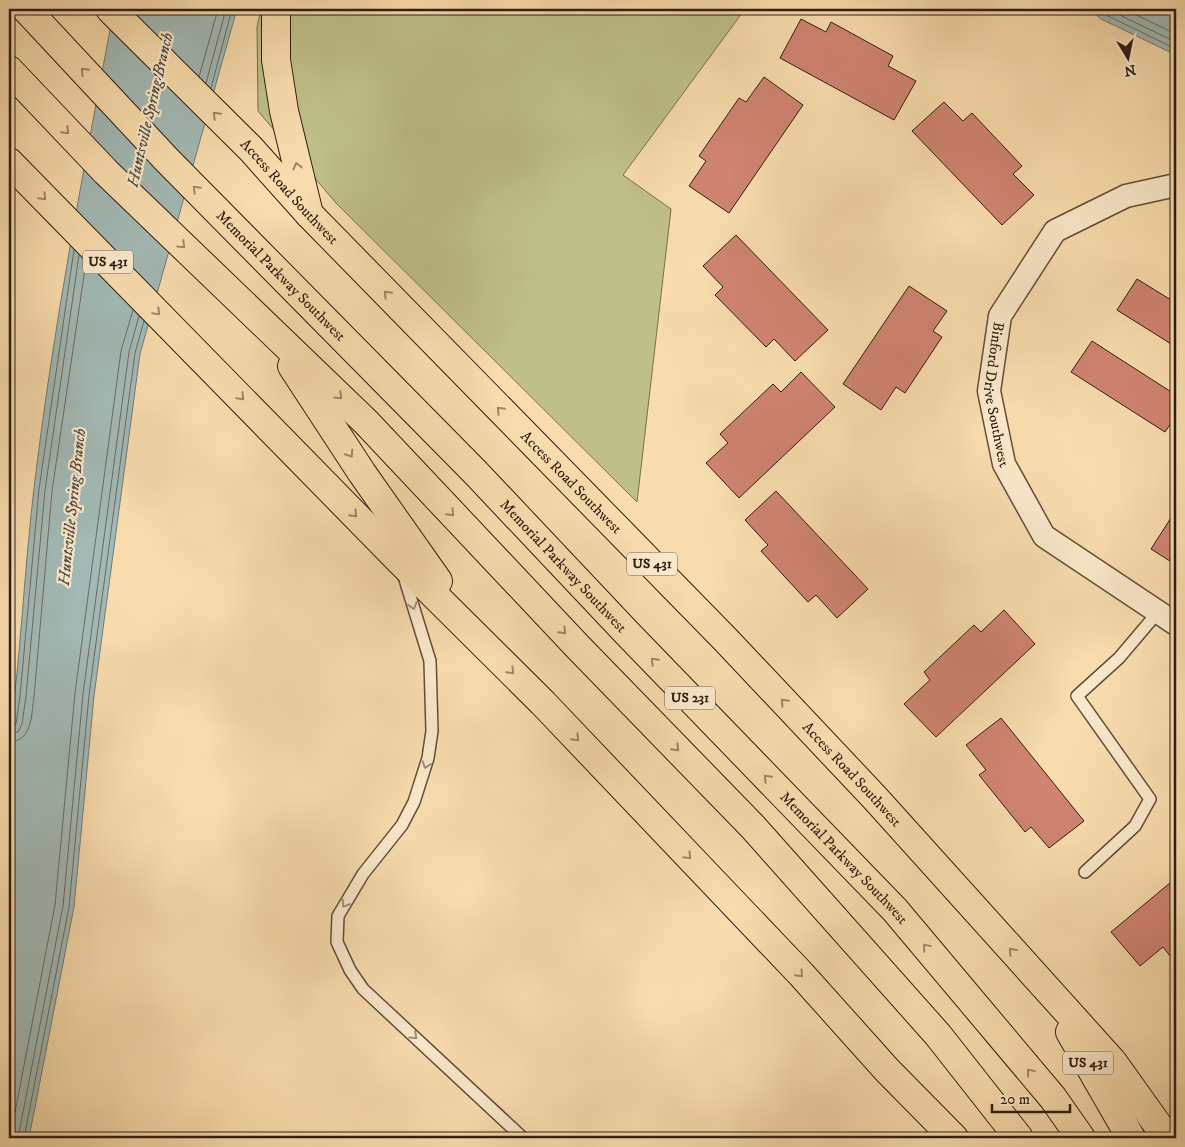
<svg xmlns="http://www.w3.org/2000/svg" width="1185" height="1147" viewBox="0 0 1185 1147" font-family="'IM FELL DW Pica',serif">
  <rect width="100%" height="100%" fill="#f8dcad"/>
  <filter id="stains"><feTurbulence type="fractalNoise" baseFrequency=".004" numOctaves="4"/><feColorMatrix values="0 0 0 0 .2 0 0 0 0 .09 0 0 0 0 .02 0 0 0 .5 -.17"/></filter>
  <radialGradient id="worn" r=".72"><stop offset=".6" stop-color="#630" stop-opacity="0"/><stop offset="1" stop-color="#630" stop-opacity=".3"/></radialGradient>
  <path fill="#bfc088" stroke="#786e4e" d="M261,9H745L623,175L671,209L637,502L336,203L258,111L257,27Z"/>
  <path fill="#a2b9b5" stroke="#747b74" d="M114,9H237L140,354L94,696L74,907L29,1138H9V740C21,656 24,572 34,488C53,327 84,168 114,9Z
    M1088,9H1176V55L1101,19Z"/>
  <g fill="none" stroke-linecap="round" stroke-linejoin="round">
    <path stroke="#696b64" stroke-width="1" d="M1097,9L1104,14L1176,49
      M1107,9L1176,42
      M1124,9L1176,34
      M199,77L218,9
      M206,83L226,9
      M211,88L232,9
      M9,728H13L16,724L20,696L39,489L74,250
      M9,735L18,732L22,724L26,696L45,490L79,255
      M9,742C33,741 31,715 34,697L52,491L86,262
      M10,1138L55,905L75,693L121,351L133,310
      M18,1138L63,906L83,694L129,352L139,316
      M24,1138L69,907L89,695L135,353L144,321"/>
  </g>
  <path fill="#d08471" stroke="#301d13" d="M801,19L826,32L831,22L893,56L888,66L916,81L894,120L780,58Z
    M764,77L803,105L729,213L689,186L706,161L699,156L739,98L746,102Z
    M944,102L963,121L972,113L1022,166L1013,174L1034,195L1002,225L912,131Z
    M736,235L828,330L795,361L774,339L766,347L715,295L723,287L703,266Z
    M1137,279L1176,303V347L1117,310Z
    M909,286L947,311L933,331L942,337L905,393L896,387L881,410L843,384Z
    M1092,341L1176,395V416L1165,432L1071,372Z
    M801,372L835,407L739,498L706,463L728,443L720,434L773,384L781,392Z
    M776,491L868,589L837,618L816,595L808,602L761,551L768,545L745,520Z
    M1176,510V565L1151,549Z
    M1004,610L1035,644L936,737L904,704L930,680L924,672L974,625L981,632Z
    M1001,718L1084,821L1049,848L1031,827L1025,832L979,775L986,770L966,745Z
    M1176,878V950L1170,956L1163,947L1140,966L1111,932Z"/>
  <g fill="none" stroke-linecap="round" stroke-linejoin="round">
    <defs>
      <path id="lane" d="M403,573L430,661L432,731L428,758L414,802L402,825L363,874L338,916L337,942L350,970L363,989L523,1138
        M1085,872L1135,826L1150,799L1077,696L1119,658L1158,612"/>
      <g id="street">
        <path id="s1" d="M1176,185L1126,196L1055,231L1000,316L989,391L1004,464L1044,536L1176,624"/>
      </g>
      <path id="primary" d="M276,9V60L284,111L309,214"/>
      <g id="highway">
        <path id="s2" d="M26,9L167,160L475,472L627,633L895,910L1053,1098L1081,1138"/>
        <path id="s3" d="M110,9L251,149L309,214L725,639L875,798L1112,1061L1167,1138"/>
        <path d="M9,70L106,172L366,422L578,647L753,827L938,1035L1019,1138"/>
        <path d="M9,162L398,559L543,703L801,974L887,1070L954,1138"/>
        <path d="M292,366L362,473L438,581"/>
        <path d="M1070,1032L1131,1138"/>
      </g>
    </defs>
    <use href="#lane" stroke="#624d3a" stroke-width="14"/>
    <use href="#street" stroke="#624d3a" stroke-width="25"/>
    <use href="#primary" stroke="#301d13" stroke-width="30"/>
    <use href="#highway" stroke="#301d13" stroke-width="30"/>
    <use href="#lane" stroke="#fae8ca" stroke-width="11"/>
    <use href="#street" stroke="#fae8ca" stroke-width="22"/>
    <use href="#primary" stroke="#f8dcad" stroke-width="28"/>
    <use href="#highway" stroke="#f8dcad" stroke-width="28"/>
  </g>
  <defs><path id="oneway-chevron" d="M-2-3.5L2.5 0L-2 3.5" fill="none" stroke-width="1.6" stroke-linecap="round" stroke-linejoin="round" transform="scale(1.25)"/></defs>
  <g stroke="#9e8668">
    <use href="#oneway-chevron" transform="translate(84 71) rotate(-133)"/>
    <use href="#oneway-chevron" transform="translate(216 115) rotate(-135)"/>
    <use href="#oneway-chevron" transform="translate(66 131) rotate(46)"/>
    <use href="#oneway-chevron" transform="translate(297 166) rotate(-104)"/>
    <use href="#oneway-chevron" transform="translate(196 189) rotate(-135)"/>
    <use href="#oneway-chevron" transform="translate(43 197) rotate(45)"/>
    <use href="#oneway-chevron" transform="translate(182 245) rotate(44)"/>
    <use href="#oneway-chevron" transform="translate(387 294) rotate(-134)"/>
    <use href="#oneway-chevron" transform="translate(157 312) rotate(45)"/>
    <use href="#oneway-chevron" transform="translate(339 396) rotate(44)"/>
    <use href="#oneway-chevron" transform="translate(241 397) rotate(46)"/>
    <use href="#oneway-chevron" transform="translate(500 410) rotate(-134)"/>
    <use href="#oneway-chevron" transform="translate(350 454) rotate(57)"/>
    <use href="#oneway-chevron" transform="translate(451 513) rotate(47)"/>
    <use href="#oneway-chevron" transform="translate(354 514) rotate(46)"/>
    <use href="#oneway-chevron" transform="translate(563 631) rotate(47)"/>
    <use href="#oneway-chevron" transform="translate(654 661) rotate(-134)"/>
    <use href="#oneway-chevron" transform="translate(511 671) rotate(46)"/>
    <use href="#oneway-chevron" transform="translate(784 702) rotate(-133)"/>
    <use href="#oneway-chevron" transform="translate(576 738) rotate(46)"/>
    <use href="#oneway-chevron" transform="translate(676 748) rotate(46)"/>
    <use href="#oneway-chevron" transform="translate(767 778) rotate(-134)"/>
    <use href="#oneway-chevron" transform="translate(688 856) rotate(46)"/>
    <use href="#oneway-chevron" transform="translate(926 947) rotate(-130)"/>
    <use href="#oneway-chevron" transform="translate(1012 951) rotate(-132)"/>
    <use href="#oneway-chevron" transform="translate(800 974) rotate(47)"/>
    <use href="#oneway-chevron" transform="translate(1030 1072) rotate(-130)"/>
  </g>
  <g stroke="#9f8d78">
    <use href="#oneway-chevron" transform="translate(413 606) rotate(73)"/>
    <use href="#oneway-chevron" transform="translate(426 765) rotate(108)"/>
    <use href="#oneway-chevron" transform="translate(345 904) rotate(121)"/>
    <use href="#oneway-chevron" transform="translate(414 1036) rotate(43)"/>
  </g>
  <g text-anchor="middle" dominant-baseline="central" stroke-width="4.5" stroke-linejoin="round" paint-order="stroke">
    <g fill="#fae8ca" stroke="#6d5a4a" stroke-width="1">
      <rect x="83" y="250.5" width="50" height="23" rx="4"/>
      <rect x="627" y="552.5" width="50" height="23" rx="4"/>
      <rect x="665" y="686.5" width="50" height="23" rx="4"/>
      <rect x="1063" y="1051.5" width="50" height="23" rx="4"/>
    </g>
    <g font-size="14" font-weight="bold" fill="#301d13">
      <text x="108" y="262">US 431</text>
      <text x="652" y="564">US 431</text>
      <text x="690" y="698">US 231</text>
      <text x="1088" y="1063">US 431</text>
    </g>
    <g font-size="15" fill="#301d13" stroke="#fae8ca">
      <text stroke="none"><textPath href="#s3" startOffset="256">Access Road Southwest</textPath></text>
      <text stroke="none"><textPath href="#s2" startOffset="369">Memorial Parkway Southwest</textPath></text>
      <text stroke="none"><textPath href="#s1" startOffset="311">Binford Drive Southwest</textPath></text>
      <text stroke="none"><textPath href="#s3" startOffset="661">Access Road Southwest</textPath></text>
      <text stroke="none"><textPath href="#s2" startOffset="774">Memorial Parkway Southwest</textPath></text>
      <text stroke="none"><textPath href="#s3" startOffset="1066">Access Road Southwest</textPath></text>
      <text stroke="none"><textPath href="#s2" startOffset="1179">Memorial Parkway Southwest</textPath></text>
    </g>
    <g font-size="16" font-style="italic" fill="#524c44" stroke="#fae8ca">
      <text transform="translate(150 110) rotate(-77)">Huntsville Spring Branch</text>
      <text transform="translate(72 507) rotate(-84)">Huntsville Spring Branch</text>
    </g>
  </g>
  <rect width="1185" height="1147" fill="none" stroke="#f8dcad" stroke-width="30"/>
  <rect x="10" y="10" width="1165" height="1127" fill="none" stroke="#301d13" stroke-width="2.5"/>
  <rect x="15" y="15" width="1155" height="1117" fill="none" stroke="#301d13"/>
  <g transform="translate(1128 58) rotate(170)" stroke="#fae8ca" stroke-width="4" paint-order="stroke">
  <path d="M0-4L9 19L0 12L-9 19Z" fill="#301d13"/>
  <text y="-8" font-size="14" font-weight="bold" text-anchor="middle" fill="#301d13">N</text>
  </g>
  <path d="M992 1104v8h78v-8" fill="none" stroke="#301d13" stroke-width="2.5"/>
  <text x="1000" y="1104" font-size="15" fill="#301d13" stroke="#fae8ca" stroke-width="4" paint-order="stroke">20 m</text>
  <rect width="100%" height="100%" filter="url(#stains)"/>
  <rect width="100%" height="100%" fill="url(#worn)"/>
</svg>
